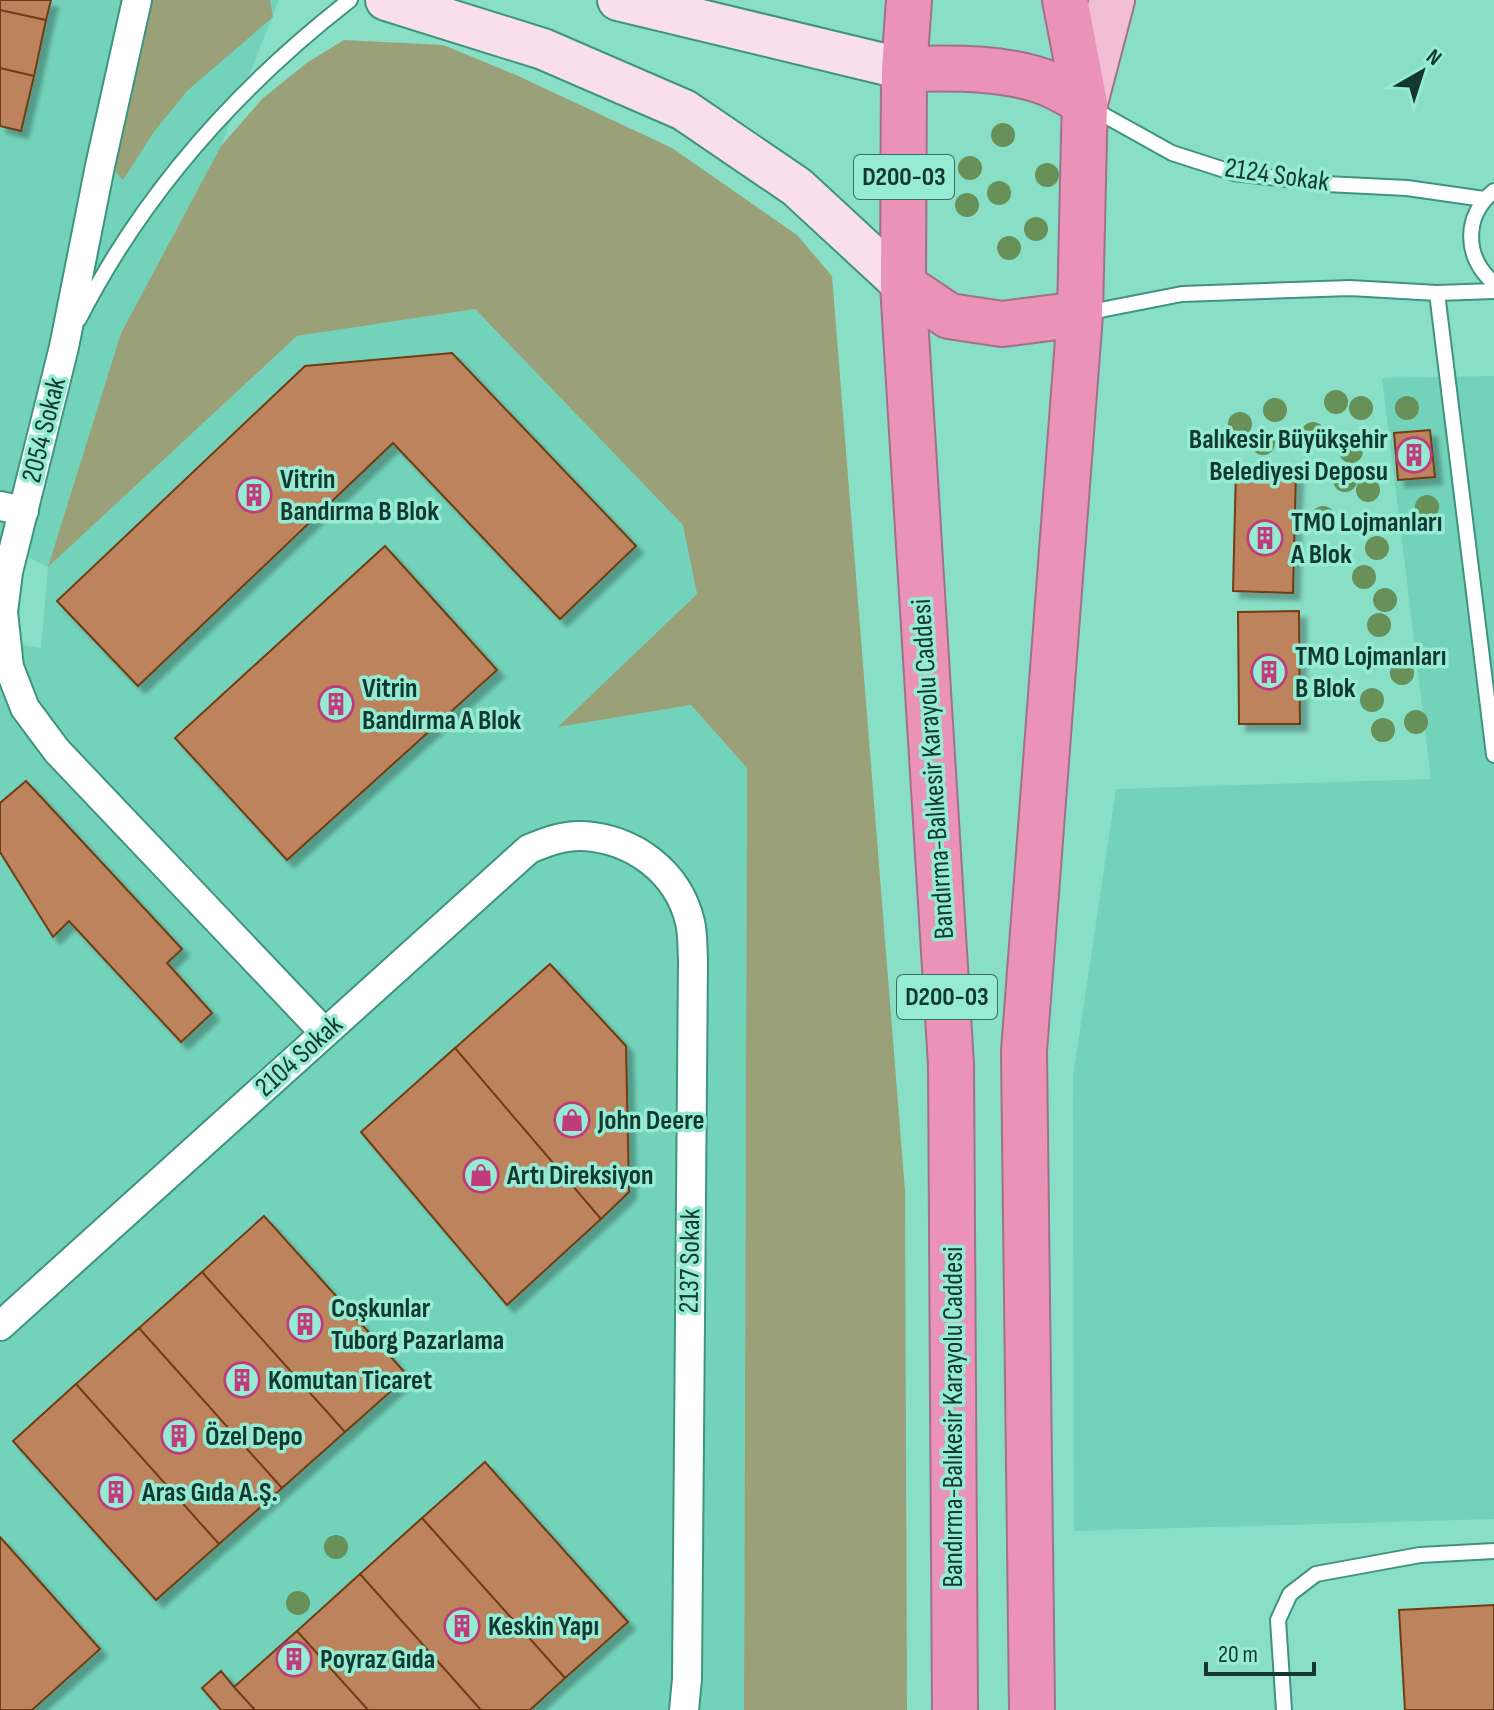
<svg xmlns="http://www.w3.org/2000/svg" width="1494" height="1710" viewBox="0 0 1494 1710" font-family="'Sofia Sans Condensed',sans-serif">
  <defs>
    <filter id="shadow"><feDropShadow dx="7" dy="7" stdDeviation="2" flood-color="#0004"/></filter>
  </defs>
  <rect width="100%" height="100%" fill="#89dec6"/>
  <path fill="#73d3ba" d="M0,0H279L221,146L121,333L49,566L297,336L475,309L684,525L697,594L560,726L691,705L747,768L744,1710H0V641L41,648L48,567L0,543Z
    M1494,376V1519L1074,1531L1073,1077L1116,789L1431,779L1382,378Z"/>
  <path fill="#9aa078" d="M148,0H270L273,17L187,91L153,133L123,180L115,171Z
    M344,40L443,45L516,75L672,148L797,235L832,276L905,1191L907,1710H744L747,768L691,705L558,727L697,594L683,525L475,309L297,336L48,567L121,333L221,146L262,99L308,62Z"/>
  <path fill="#bc835d" stroke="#703c14" stroke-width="2" filter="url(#shadow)" d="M0,0H51L46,20L0,10Z
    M0,10L46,20L34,76L0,68Z
    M0,68L34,76L21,131L0,126Z
    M452,353L636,546L560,619L393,443L138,686L57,601L305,366Z
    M1430,430L1435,477L1398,480L1394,433Z
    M1236,469L1296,471L1293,593L1233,591Z
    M385,546L497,670L287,860L175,738Z
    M1299,611L1300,724H1239L1238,612Z
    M26,781L182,949L167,963L212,1013L181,1042L69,921L53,937L0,852V803Z
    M550,964L626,1046L629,1192L601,1219L455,1048Z
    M455,1048L601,1219L507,1305L361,1132Z
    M264,1216L408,1376L345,1432L202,1272Z
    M202,1272L345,1432L282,1488L139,1328Z
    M139,1328L282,1488L219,1544L76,1384Z
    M76,1384L219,1544L156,1600L13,1441Z
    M485,1462L628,1622L565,1678L422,1518Z
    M422,1518L565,1678L530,1710H481L360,1574Z
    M0,1537L100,1649L32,1710H0Z
    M360,1574L481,1710H368L297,1631Z
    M1494,1605V1710H1405L1399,1610Z
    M297,1631L368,1710H255L234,1687Z
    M221,1671L234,1687L255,1710H221L202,1688Z"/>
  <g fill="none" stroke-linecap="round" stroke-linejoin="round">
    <defs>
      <path id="lane" d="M1093,109L1172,153L1234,173L1326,184L1407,188L1484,199
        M1494,191C1463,216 1464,258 1494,283
        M1437,293L1494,755
        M1085,313L1182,294L1350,288L1437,293L1494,291
        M79,319C144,192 238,87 350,0
        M1284,1710L1278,1620L1290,1594L1316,1574L1420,1555L1494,1551"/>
      <path id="street" d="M137,0L100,166L64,347L8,572L3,612L9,667L25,708L57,751L325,1033
        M0,506L24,511
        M0,1326L529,849C546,842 564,835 583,836C634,839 678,872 690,922C693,934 692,947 693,959L687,1679L684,1710"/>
      <path id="secondary" d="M386,0L543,49L684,110L797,187L903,285
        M618,0L904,69"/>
      <path id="primary" d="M1085,103L1112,0"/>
      <path id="highway" d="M909,0L904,69L903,285L951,1065L955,1710
        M904,69C951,68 1008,66 1052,85C1063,90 1074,97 1085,103
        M903,285L949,316L1002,324L1080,314
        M1032,1710L1024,1051L1080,314L1084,137L1085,103L1065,0"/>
    </defs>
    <use href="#lane" stroke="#3e947f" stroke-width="18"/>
    <use href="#street" stroke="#3e947f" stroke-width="32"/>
    <use href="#secondary" stroke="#3e947f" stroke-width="44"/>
    <use href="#primary" stroke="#9f7387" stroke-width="48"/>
    <use href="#highway" stroke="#9f7387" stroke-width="48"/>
    <use href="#lane" stroke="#fff" stroke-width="14"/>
    <use href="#street" stroke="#fff" stroke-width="28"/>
    <use href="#secondary" stroke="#f9dfe9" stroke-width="40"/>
    <use href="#primary" stroke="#f2bed3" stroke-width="44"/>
    <use href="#highway" stroke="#ea93b6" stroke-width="44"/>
  </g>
  <g fill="#679159">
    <circle cx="1003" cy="135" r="12"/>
    <circle cx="970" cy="168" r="12"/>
    <circle cx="1047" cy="175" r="12"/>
    <circle cx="999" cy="193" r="12"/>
    <circle cx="967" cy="205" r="12"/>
    <circle cx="1036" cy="229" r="12"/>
    <circle cx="1009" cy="248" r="12"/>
    <circle cx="1336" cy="402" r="12"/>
    <circle cx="1361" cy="408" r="12"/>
    <circle cx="1407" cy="408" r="12"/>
    <circle cx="1275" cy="410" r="12"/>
    <circle cx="1240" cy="424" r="12"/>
    <circle cx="1313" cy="434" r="12"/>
    <circle cx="1263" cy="443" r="12"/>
    <circle cx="1351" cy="451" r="12"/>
    <circle cx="1345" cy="480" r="12"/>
    <circle cx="1368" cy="490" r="12"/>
    <circle cx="1427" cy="507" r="12"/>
    <circle cx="1323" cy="518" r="12"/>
    <circle cx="1377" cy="548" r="12"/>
    <circle cx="1364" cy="577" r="12"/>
    <circle cx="1385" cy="600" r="12"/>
    <circle cx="1379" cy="625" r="12"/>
    <circle cx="1370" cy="658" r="12"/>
    <circle cx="1402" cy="673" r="12"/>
    <circle cx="1372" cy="700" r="12"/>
    <circle cx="1416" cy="722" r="12"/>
    <circle cx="1383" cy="730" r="12"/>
    <circle cx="336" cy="1547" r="12"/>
    <circle cx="298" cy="1603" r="12"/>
  </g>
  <defs>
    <symbol id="building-ring" viewBox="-11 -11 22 22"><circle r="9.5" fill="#96ebd3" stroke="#c03b7c" stroke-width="1.5"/><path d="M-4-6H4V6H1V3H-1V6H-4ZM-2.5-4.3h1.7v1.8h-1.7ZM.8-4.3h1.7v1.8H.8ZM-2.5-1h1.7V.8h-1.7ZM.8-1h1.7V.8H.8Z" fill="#c03b7c"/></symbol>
    <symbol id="shop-ring" viewBox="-11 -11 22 22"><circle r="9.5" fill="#96ebd3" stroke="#c03b7c" stroke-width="1.5"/><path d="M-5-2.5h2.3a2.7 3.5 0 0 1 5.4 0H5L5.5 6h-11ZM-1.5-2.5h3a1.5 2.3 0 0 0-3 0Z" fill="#c03b7c"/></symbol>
  </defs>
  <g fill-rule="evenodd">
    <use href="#building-ring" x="1394" y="435" width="40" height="40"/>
    <use href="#building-ring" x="234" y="475" width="40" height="40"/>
    <use href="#building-ring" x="1245" y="518" width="40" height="40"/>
    <use href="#building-ring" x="1249" y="652" width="40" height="40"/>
    <use href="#building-ring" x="316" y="684" width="40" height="40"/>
    <use href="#shop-ring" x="552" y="1100" width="40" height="40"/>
    <use href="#shop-ring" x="461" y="1155" width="40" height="40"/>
    <use href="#building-ring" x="285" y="1304" width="40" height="40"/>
    <use href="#building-ring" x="222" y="1360" width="40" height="40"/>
    <use href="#building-ring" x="159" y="1416" width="40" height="40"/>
    <use href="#building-ring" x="96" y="1472" width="40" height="40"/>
    <use href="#building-ring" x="442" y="1606" width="40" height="40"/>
    <use href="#building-ring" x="274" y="1639" width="40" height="40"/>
  </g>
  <g text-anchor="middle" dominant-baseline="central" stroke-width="7" stroke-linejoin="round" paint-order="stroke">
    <g fill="#96ebd3" stroke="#3a6e60" stroke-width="2">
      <rect x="854" y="155" width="100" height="44" rx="6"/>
      <rect x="897" y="975" width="100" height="44" rx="6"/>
    </g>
    <g font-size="26" font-weight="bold" fill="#13382f">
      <text x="904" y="177">D200-03</text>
      <text x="947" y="997">D200-03</text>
    </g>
    <g font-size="28" fill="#13382f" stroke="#96ebd3">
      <text transform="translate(1277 175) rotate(8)">2124 Sokak</text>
      <text transform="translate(44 430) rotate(-76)">2054 Sokak</text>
      <text transform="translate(933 769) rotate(-94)">Bandırma-Balıkesir Karayolu Caddesi</text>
      <text transform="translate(299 1056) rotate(-42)">2104 Sokak</text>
      <text transform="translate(690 1261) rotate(-89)">2137 Sokak</text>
      <text transform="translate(953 1417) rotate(-90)">Bandırma-Balıkesir Karayolu Caddesi</text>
    </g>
    <g font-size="28" font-weight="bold" fill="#13382f" stroke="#96ebd3" text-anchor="start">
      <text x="1388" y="439" text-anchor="end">Balıkesir Büyükşehir<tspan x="1388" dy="32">Belediyesi Deposu</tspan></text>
      <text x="280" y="479">Vitrin<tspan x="280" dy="32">Bandırma B Blok</tspan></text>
      <text x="1291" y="522">TMO Lojmanları<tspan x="1291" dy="32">A Blok</tspan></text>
      <text x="1295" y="656">TMO Lojmanları<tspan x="1295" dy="32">B Blok</tspan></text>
      <text x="362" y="688">Vitrin<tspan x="362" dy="32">Bandırma A Blok</tspan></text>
      <text x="598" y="1120">John Deere</text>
      <text x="507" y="1175">Artı Direksiyon</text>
      <text x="331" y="1308">Coşkunlar<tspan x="331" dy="32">Tuborg Pazarlama</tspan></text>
      <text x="268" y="1380">Komutan Ticaret</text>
      <text x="205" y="1436">Özel Depo</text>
      <text x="142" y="1492">Aras Gıda A.Ş.</text>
      <text x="488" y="1626">Keskin Yapı</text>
      <text x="320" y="1659">Poyraz Gıda</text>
    </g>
  </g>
  <g transform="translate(1422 72) rotate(39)" stroke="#96ebd3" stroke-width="6" paint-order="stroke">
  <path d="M0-6L14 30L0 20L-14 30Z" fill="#13382f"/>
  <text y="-12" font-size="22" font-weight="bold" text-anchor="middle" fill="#13382f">N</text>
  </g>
  <path d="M1206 1662v12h108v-12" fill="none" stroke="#13382f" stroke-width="4"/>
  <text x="1218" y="1662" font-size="24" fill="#13382f" stroke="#96ebd3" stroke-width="6" paint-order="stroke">20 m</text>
</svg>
